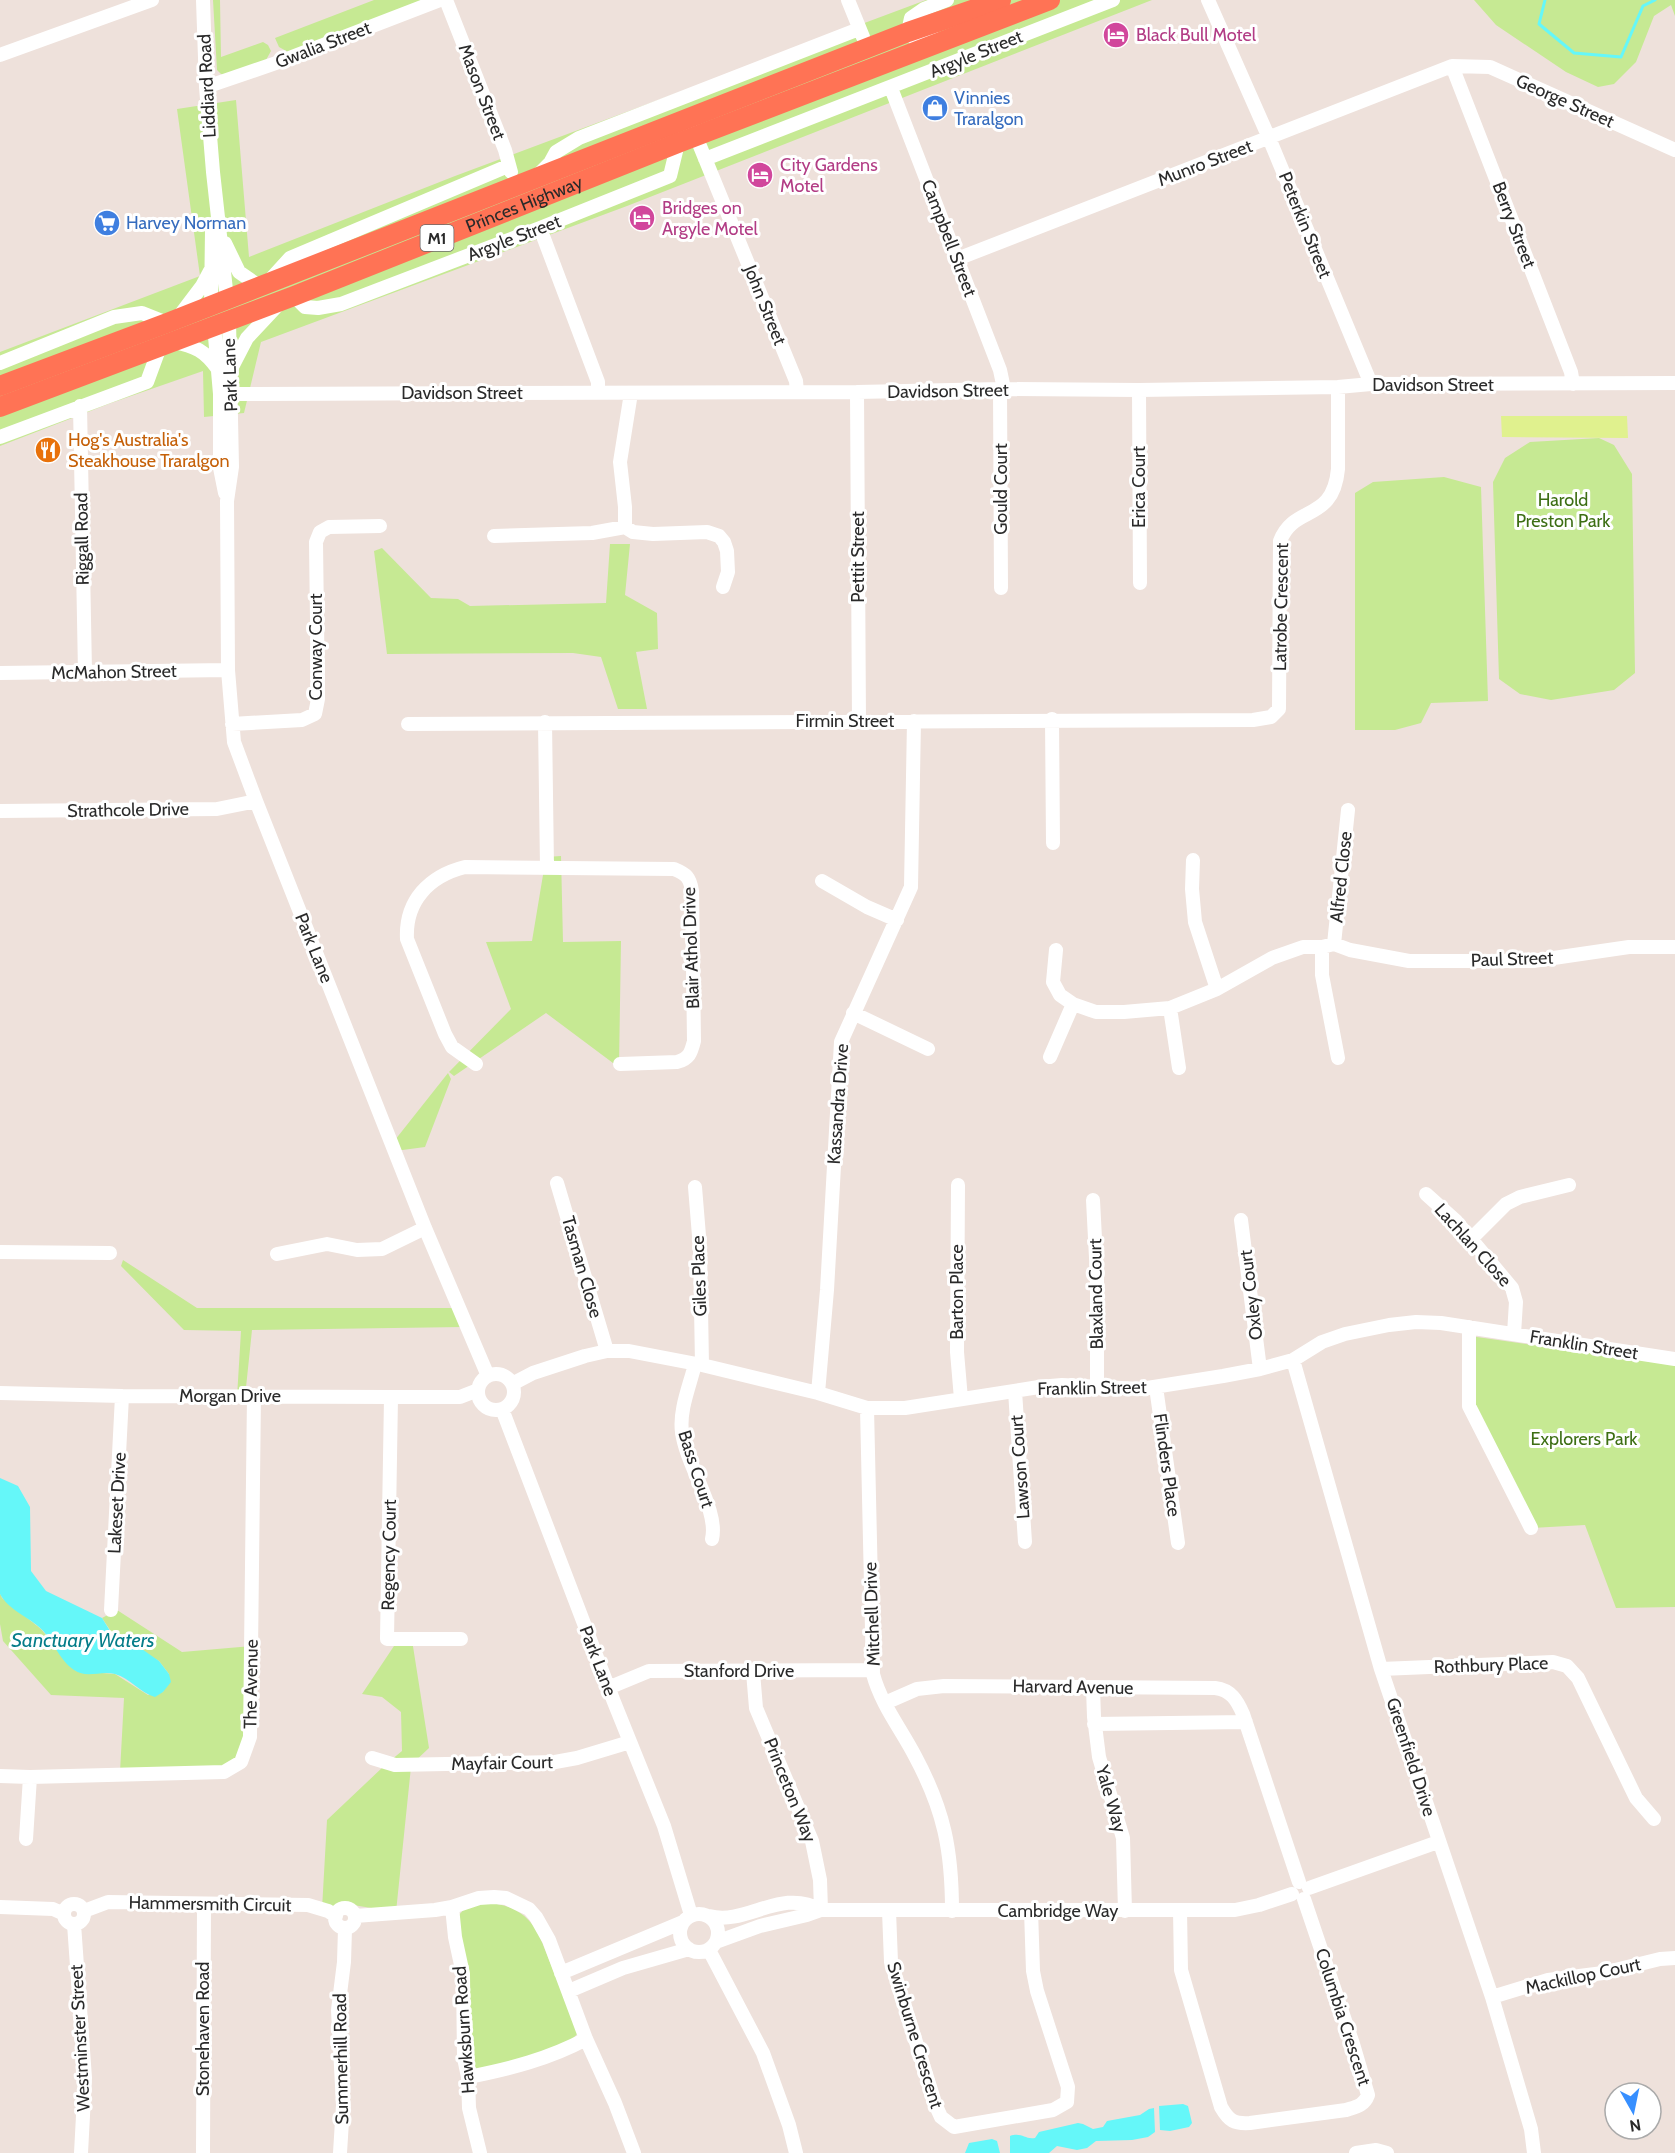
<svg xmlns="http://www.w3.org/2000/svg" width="1675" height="2153" viewBox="0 0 1675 2153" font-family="Cabin,sans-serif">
  <rect width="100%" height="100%" fill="#eee1db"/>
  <path fill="#c6e993" d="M213,0H220L221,57L263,42L268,45L271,51L266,60L227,76L221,74L217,70Z
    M374,0H424L288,52L279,47L275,38Z
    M926,0H1152L627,206L261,342L244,413L204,417L203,371L111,403L0,446V352L200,276L177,109L236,100L249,257L455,176Z
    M1474,0H1675V16L1671,5L1654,16L1636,62L1614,84L1598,87L1566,72L1496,25Z
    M1599,438L1614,445L1632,474L1635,673L1614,690L1551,700L1520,694L1499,679L1493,482L1505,458L1530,442Z
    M1444,477L1481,487L1488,701L1431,703L1421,723L1395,730H1355V493L1373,482Z
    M610,544H630L625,595L657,613L658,649L636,652L647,709H618L601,657L573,653L387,654L374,551L382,548L431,598L458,599L470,606L606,603Z
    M561,856L563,942L621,941L619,1066H617L546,1013L454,1076L449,1072L511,1009L486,942L532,941L546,857Z
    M448,1073L451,1079L425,1147L395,1151L391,1145Z
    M123,1260L197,1308H455L463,1327L252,1330L245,1397H237L241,1331L184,1330L121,1266Z
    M1463,1335L1675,1365V1607L1616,1608L1585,1525L1532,1528L1470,1406Z
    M0,1593L2,1598L41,1629L76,1671L115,1674L148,1695L163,1692L169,1674L159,1661L112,1633L102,1618L117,1610L182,1652L252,1646L241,1762L224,1772H120L124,1698L51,1695L3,1641L0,1624Z
    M398,1640H412L429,1748L411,1765H385L402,1751L401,1712L382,1697L362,1694Z
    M384,1766L411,1767L396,1912L353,1905L322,1909L327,1820Z
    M482,1903C508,1903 524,1911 538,1932L578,2033L568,2044L479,2071L468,2060L459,1915L465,1908Z"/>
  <path fill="#e0f18e" d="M1501,416H1627L1628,438L1502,437Z"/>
  <path fill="#65f7f9" d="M0,1478L18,1486L30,1507L31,1571L46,1591L102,1618L112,1634L139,1647L159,1661L169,1674L171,1682L163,1692L155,1697C140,1693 130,1678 115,1674C101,1670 87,1679 74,1670C58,1659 53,1639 39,1627C25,1615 9,1610 0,1594Z
    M1183,2104L1188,2106L1192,2123L1189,2127L1170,2131L1160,2130L1159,2106Z
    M1154,2108L1155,2132L1148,2137L1132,2140L1096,2141L1087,2148L1077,2150L1057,2146L1049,2153H1010V2136C1022,2132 1025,2140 1035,2138L1039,2132L1078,2123L1083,2124L1093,2129L1103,2127L1107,2121L1140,2115L1149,2109Z
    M992,2139L997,2141L1000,2153H965L969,2143Z"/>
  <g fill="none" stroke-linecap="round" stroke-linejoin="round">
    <path stroke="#65f7f9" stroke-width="3" d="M1545,0L1539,24L1574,53L1621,57L1643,6L1655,0"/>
    <path stroke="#fff" stroke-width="14" d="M203,0L206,87L213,172L227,299
      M446,0L505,150L511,172
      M848,0L863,37
      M1208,0L1269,138L1371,384
      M933,37L918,42L908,32L911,18L924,9L947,0
      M0,55L152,0
      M1452,66L1571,372L1573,384
      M206,87L279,62L440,0
      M891,88L1000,370L1004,389
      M693,129L796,381L797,392
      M705,159L1113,0
      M539,174L550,163L556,152L579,138L859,29
      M540,228L598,382V392
      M225,243L239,272L259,286
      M957,259L1452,66L1490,67L1675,150
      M269,281L290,258L508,166
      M294,296L305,307L318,308L341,304L540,228L670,176L678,143
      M211,305L212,231
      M177,319L202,286L210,271
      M229,320L232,467L227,501L228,670L234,742L256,801L425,1228L488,1376
      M214,325L220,394V468L225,493
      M174,342C195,346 205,351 217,368
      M0,363L114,317L142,313L167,323
      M232,367L247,338L277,306
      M1000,389L1001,588
      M1139,390L1140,583
      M857,392L859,722
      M220,394L857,392L1000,389L1139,390L1338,387L1371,384L1675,383
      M80,406L85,672
      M0,437L147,382L161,344
      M625,527V507L620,462L631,393
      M494,536L592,533L625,527L633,532L653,534L707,532L719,536L724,542L727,551L728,572L723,587
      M0,673L228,670
      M1052,719L1053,843
      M545,722L547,867
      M232,724L302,720L315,714L318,699L316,542L320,532L329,527L380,526
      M408,724L1253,720L1271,717L1279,709L1280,541C1294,504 1333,523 1338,469V387
      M0,811L217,809L256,801
      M1193,860L1192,889L1195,922L1217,989
      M822,881L867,907L897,920
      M1334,944L1348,810
      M1322,947V975L1338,1058
      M1056,950L1053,982L1060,995L1073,1004L1096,1012H1124L1170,1008L1217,989L1272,958L1303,947H1322L1334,944L1350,950L1409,961H1533L1629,947H1675
      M1170,1008L1179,1068
      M853,1013L928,1049
      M1050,1057L1073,1004
      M476,1064L452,1047L445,1034L407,939C405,901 429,876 465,867L674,869C686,874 690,877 692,891L694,1041C691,1053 689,1059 677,1062L620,1064
      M557,1183L607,1351
      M958,1185L957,1352L961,1399
      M695,1187L700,1248L702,1365
      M1426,1194L1456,1221L1512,1288L1516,1302L1514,1334
      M1093,1200L1097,1277V1388
      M1241,1220L1260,1369
      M1471,1239L1506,1204L1520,1197L1569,1185
      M0,1252L110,1253
      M277,1254L327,1244L357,1250L382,1249L425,1228
      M1469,1327V1406L1531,1528
      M1293,1360L1381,1669L1492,1997L1531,2129L1534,2153
      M695,1364C690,1385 679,1410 682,1432C686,1465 719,1510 712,1539
      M478 1392a18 18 0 1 1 36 0a18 18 0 1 1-36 0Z
      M512,1384L533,1373L585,1356L607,1351H629L702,1365L818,1393L867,1408H905L1039,1387L1062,1385L1141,1389L1223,1376L1260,1369L1293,1360L1322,1342L1345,1334L1389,1325L1416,1322L1441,1323L1675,1359
      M1156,1387L1178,1543
      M1015,1391L1025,1542
      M0,1393L122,1396L391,1397H460L478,1390
      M818,1393L827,1290L841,1042L911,887L914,721
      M391,1397L387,1639H461
      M867,1408L873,1674C881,1704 901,1729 915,1756C944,1810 952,1850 952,1911
      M502,1409L614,1702L664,1826L691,1915
      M111,1610L122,1396
      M1381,1669L1553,1662L1567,1666L1578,1678L1636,1798L1654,1819
      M753,1672L756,1708L812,1841L820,1880L821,1910
      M608,1688L649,1671L873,1670
      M1093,1688L1094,1717L1099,1757L1123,1838L1125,1911
      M885,1703L917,1689L944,1686L1215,1688C1231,1690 1237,1700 1243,1714L1299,1882
      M1094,1724L1246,1722
      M372,1758L395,1765L555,1762L577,1758L630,1742
      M0,1776L30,1777L224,1772L241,1762L250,1737L254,1395
      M26,1839L30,1777
      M1309,1888L1438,1842
      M64 1914a10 10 0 1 1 20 0a10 10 0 1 1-20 0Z
      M0,1907L53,1909L64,1914
      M452,1907L455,1937L463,1974L464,2058L468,2077L469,2108L480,2153
      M335 1918a10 10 0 1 1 20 0a10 10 0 1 1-20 0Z
      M1180,1910L1181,1970L1221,2107C1229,2121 1234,2124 1250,2123L1346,2110C1355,2107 1364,2106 1368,2095L1353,2044L1304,1899
      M84,1911L108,1902L308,1905L328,1911L336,1916
      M889,1911L891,1962L936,2106L941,2117L954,2127L1053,2110L1067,2102L1068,2087L1037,1991L1033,1971L1031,1910
      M680 1933a19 19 0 1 1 38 0a19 19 0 1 1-38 0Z
      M355,1916L435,1910L452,1907L479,1898L494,1897L506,1898L529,1909L536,1917L549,1940L586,2039L615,2103L634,2153
      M709,1916C747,1926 780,1887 821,1910
      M74,1924L85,2078L81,2153
      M716,1942L760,1926L807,1915L821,1910H1235L1259,1905L1292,1894
      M709,1950L763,2053L789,2125L796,2153
      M561,1973L683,1922
      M569,1991L623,1968L689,1949
      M1492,1997L1548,1980L1603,1973L1660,1959L1675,1958
      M468,2077C509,2069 549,2059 586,2039
      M203,2153L204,1905
      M340,2153L343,2105L338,2010L344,1962L345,1929
      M1356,2153L1376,2150L1387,2153"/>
    <g stroke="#ff7355" stroke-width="20">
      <path d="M0,386L167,323L908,32L1001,0"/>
      <path id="s1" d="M0,407L294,296L678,143L1050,0"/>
    </g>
  </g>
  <defs>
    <symbol id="hotel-disc" viewBox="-11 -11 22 22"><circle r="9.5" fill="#d1479c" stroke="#fff"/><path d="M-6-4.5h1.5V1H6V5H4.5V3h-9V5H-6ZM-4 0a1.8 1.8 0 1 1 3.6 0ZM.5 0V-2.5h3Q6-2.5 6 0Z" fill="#fff"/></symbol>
    <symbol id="shop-disc" viewBox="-11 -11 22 22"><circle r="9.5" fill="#3f7fe0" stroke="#fff"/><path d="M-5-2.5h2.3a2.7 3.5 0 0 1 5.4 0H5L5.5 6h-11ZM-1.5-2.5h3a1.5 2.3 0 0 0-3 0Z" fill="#fff"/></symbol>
    <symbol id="supermarket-disc" viewBox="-11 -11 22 22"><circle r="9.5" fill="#3f7fe0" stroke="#fff"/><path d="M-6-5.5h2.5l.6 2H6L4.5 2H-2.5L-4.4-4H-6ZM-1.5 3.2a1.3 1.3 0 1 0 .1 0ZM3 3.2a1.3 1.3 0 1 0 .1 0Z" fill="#fff"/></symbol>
    <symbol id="restaurant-disc" viewBox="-11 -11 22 22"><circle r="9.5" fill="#e8710a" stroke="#fff"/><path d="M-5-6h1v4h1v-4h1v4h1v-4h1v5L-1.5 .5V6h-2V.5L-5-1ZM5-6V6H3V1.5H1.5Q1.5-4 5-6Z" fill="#fff"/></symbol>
  </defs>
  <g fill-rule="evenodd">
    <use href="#hotel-disc" x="1101" y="20" width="30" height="30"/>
    <use href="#shop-disc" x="920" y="93" width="30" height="30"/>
    <use href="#hotel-disc" x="745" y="160" width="30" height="30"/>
    <use href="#hotel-disc" x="627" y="203" width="30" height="30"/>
    <use href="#supermarket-disc" x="92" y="208" width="30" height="30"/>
    <use href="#restaurant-disc" x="33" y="435" width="30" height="30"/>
  </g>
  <g text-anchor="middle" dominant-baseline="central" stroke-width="6" stroke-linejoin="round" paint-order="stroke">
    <rect fill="#fff" stroke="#6a6a6a" stroke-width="1.5" x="420.5" y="225" width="33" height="26" rx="4.5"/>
    <g font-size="16" font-weight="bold" fill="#2a2a2a">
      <text x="437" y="238">M1</text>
    </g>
    <g font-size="18" fill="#b23c85" stroke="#fff" text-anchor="start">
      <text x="1136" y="35">Black Bull Motel</text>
      <text x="780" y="165">City Gardens<tspan x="780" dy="21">Motel</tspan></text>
      <text x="662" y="208">Bridges on<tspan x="662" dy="21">Argyle Motel</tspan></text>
    </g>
    <g font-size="18" fill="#2a2a2a" stroke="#fff">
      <text transform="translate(323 45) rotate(-21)">Gwalia Street</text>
      <text transform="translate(976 54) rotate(-22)">Argyle Street</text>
      <text transform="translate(207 86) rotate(-93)">Liddiard Road</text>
      <text transform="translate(482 92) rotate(69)">Mason Street</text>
      <text transform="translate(1565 101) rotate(24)">George Street</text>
      <text transform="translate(1205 163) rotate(-21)">Munro Street</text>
      <text stroke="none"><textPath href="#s1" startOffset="562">Princes Highway</textPath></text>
      <text transform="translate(1305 225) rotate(68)">Peterkin Street</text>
      <text transform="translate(1514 225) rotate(69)">Berry Street</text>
      <text transform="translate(514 238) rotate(-21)">Argyle Street</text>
      <text transform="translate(949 238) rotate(69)">Campbell Street</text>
      <text transform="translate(765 305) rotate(68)">John Street</text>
      <text transform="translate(230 375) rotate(-92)">Park Lane</text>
      <text x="1433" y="385">Davidson Street</text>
      <text transform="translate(948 391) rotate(-1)">Davidson Street</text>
      <text x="462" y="393">Davidson Street</text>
      <text transform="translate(1139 487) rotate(-90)">Erica Court</text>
      <text transform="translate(1001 489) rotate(-90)">Gould Court</text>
      <text transform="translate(82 539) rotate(-91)">Riggall Road</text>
      <text transform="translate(858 557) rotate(-90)">Pettit Street</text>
      <text transform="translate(1281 607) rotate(-89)">Latrobe Crescent</text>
      <text transform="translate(316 647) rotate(-90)">Conway Court</text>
      <text transform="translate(114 672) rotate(-1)">McMahon Street</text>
      <text x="845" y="721">Firmin Street</text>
      <text transform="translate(128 810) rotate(-1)">Strathcole Drive</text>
      <text transform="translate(1341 877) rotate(-84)">Alfred Close</text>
      <text transform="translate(314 948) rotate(68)">Park Lane</text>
      <text transform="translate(691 948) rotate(-92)">Blair Athol Drive</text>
      <text transform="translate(1512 959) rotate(-2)">Paul Street</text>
      <text transform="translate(838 1104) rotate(-86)">Kassandra Drive</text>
      <text transform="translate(1473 1245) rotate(48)">Lachlan Close</text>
      <text transform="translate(582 1267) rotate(74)">Tasman Close</text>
      <text transform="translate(699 1276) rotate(-92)">Giles Place</text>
      <text transform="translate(957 1292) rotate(-90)">Barton Place</text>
      <text transform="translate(1096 1294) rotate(-91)">Blaxland Court</text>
      <text transform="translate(1251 1295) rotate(-97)">Oxley Court</text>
      <text transform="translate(1584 1345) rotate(9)">Franklin Street</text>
      <text transform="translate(1092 1388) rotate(-1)">Franklin Street</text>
      <text x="230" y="1396">Morgan Drive</text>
      <text transform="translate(1167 1465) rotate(82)">Flinders Place</text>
      <text transform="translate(1020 1467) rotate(-94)">Lawson Court</text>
      <text transform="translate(696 1469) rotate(72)">Bass Court</text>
      <text transform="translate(117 1503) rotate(-87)">Lakeset Drive</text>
      <text transform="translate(389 1555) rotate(-89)">Regency Court</text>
      <text transform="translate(872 1614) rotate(-92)">Mitchell Drive</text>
      <text transform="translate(598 1661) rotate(69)">Park Lane</text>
      <text transform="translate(1491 1665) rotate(-2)">Rothbury Place</text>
      <text x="739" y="1671">Stanford Drive</text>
      <text transform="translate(251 1684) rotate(-89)">The Avenue</text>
      <text transform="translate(1073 1687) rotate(1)">Harvard Avenue</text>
      <text transform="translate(1411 1757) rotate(72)">Greenfield Drive</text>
      <text transform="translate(502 1763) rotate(-1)">Mayfair Court</text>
      <text transform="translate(790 1790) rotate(68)">Princeton Way</text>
      <text transform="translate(1111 1799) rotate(74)">Yale Way</text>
      <text transform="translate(210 1904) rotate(1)">Hammersmith Circuit</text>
      <text x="1058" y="1911">Cambridge Way</text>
      <text transform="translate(1583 1976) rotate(-12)">Mackillop Court</text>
      <text transform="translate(1343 2017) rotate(72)">Columbia Crescent</text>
      <text transform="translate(203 2029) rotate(-90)">Stonehaven Road</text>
      <text transform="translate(464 2030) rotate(-94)">Hawksburn Road</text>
      <text transform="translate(915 2035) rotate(73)">Swinburne Crescent</text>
      <text transform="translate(80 2038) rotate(-93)">Westminster Street</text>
      <text transform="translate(341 2059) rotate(-91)">Summerhill Road</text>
    </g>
    <g font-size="18" fill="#366cbe" stroke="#fff" text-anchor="start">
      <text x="954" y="98">Vinnies<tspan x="954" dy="21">Traralgon</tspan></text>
      <text x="126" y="223">Harvey Norman</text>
    </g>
    <g font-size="18" fill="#c56008" stroke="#fff" text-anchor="start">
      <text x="68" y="440">Hog's Australia's<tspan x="68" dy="21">Steakhouse Traralgon</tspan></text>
    </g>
    <g font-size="18" fill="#3d6e14" stroke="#fff">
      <text x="1563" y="500">Harold<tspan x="1563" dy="21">Preston Park</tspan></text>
      <text x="1584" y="1439">Explorers Park</text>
    </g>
    <g font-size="20" font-style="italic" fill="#057d89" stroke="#fff">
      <text x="83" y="1640">Sanctuary Waters</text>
    </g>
  </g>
  <g transform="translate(1633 2111) rotate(171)"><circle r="28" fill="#ffffff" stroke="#aaaaaa" stroke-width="1.5"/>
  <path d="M0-4.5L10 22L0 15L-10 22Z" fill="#378fff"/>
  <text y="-9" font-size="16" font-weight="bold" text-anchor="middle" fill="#2a2a2a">N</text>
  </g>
</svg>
